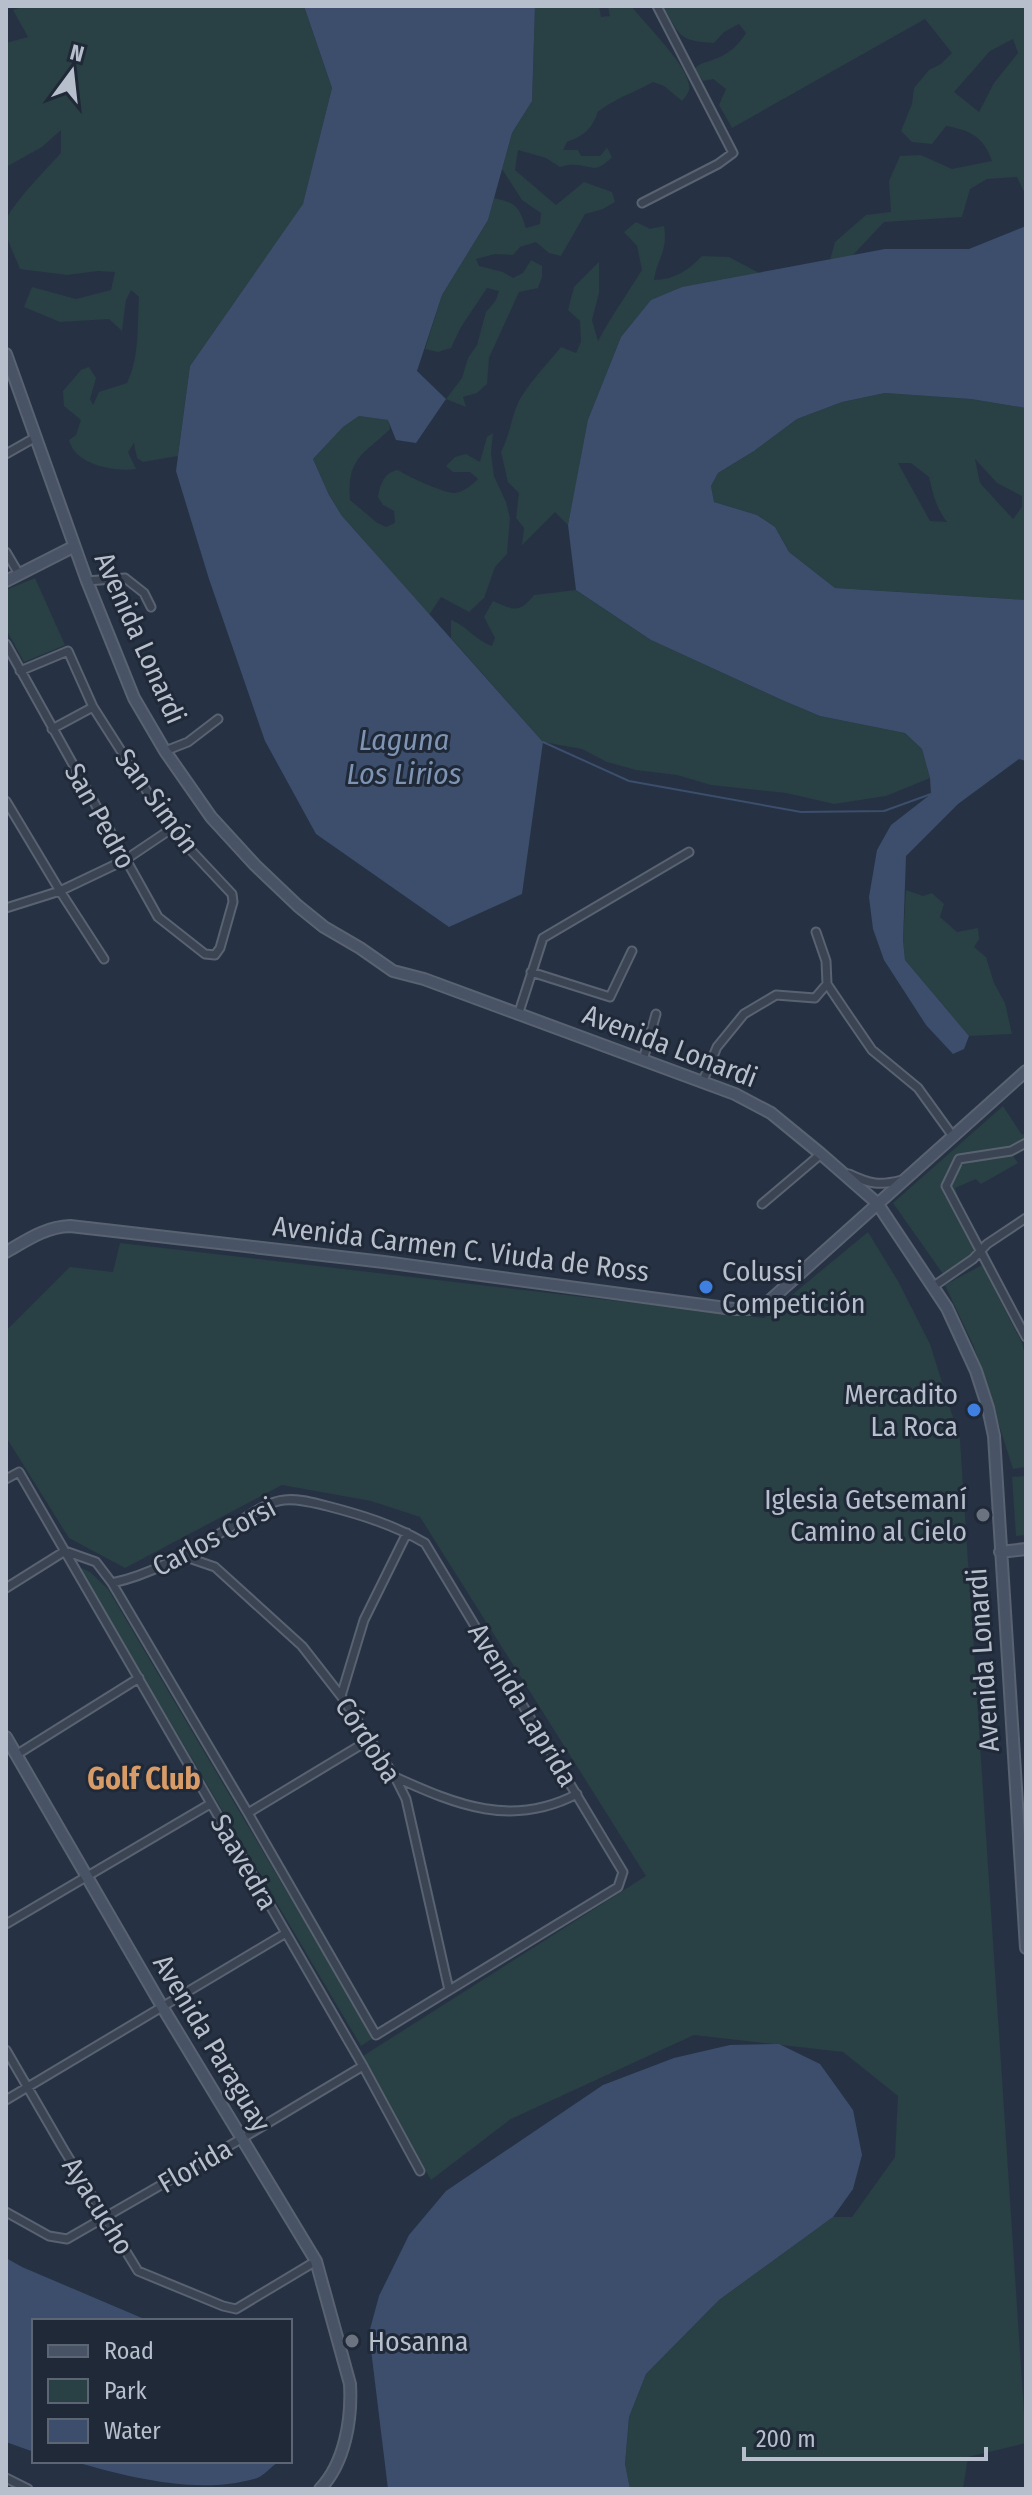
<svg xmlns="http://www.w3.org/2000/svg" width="1032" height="2495" viewBox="0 0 1032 2495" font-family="'Fira Sans Condensed',sans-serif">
  <rect width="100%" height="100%" fill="#263243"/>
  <path fill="#294044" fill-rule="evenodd" d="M26,6H304L332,88L303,205L190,366L178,456L143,462L137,458L134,443L128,452L136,469C114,472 75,465 69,440L76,435L81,420L64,406L63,391L81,370L89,367L96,378L90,399L93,405L99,392L127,383C140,356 137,327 139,297L131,290L126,300L122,331L109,319L60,322L24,307L32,287L76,299L111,290L115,272L98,271L67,275L20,269C15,255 3,235 6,221C10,206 49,166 61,153V130L42,147L6,167V43L28,37L13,10Z
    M535,6H599L601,17L610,16L608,6L632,7C644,23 694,71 689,90C688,94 685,97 682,101L664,86L653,82C636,92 618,97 602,109C594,114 600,110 595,119C589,132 580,137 567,142L563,150H578L581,156H600L607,148L612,157C594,175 594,165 574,165C569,164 565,166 560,167L546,158L518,150L515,170L556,205L584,182L612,192L615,202L603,209L585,214L561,256L549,253L536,242L520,247L513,255L495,254L476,259L479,266L503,272L513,278L523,273L531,260L542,266V277L538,288L519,292L489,358L487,384L477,393L463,397L466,407L446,399L462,378L468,358L477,345L486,312L496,300L499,291L487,288L461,327L451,348L438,352L425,349L442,295L488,220L494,198C516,203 519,206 526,228L540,224L541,213L522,200L502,169L512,133L532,101Z
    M663,6H1026V196L1017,177L987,179L970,189L962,217L884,222L852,256L830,260L835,242L866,215L891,212L889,181L900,156L921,155L952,169L992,161C984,137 970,130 946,126L932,144L912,142L901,131L912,104L914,88L929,70L941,64L952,53L925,19L732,128L719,105L726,89L713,79L703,81L694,69C702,61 710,62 720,57C732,51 739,44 746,33L739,24L724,32L714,43C678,41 680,36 663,6ZM1013,39L1018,53L994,83L979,112L954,92L990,51Z
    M636,222L650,229L664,226C668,252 658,256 654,280C674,280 689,270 702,256L729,257L761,274L682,287L652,300L621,337L591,414L568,525L555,512L522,545L524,528L516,518L519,493L508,482L501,452C510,434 511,419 518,403C527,385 548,363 561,347L576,353L581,342L580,321L568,310L574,287L599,262V293L592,320L598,341C611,317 627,294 642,270L637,246L624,232Z
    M885,393L971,399L1026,408V600L835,588L789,552L775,527L757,515L714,502L711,486L718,473L754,451L797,419L842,402ZM975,459L997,483L1022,496V507L1013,519L980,483ZM898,463H911L929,477C933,494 936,508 947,522L930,521Z
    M359,416L389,420L390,429C362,456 347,458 350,500L376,522L386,527L395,523L394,511L383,505L378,497C380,485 384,472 398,470C406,476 446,494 455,493C463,492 472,485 478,479L470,472H453L446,466L455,457L466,454L480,462L487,437L493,433L491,453L494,476L506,502L510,518L507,554L495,567L484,598L469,612L441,597L429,615L342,516L329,495L313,459L343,427Z
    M35,578L65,645L24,662L6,629V590Z
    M576,590L651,640L782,700L820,716L905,733L922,749L930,778L886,796L834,804L786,793L711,785L677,775L636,770L607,762L582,749L543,742L451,638V620C467,626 475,640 492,646L495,638L484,617L493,601C514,610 519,614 534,595Z
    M906,890L923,896L932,893L944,904L940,917L957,932L978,928L979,939L974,947L986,957L994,983L1005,1003L1012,1034L969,1036L905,960L903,941Z
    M1003,1106L1022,1135L1026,1133V1141L1009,1150L1018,1163L981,1184L976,1179L955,1188L978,1253L943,1274L893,1203Z
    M868,1232L898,1281L930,1344L960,1440L1026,2443L968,2457L963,2489H630L625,2464L629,2417L646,2374L719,2300L833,2217H852L895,2157L898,2096L843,2052L694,2035L511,2119L431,2180L363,2056L646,1876L420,1517L371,1501L282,1485L125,1568L69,1538L6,1437V1331L70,1267L113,1272L120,1243L764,1318Z
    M982,1265L1022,1343L1026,1359V1467L1013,1469L974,1347L945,1285Z
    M1026,1476V1535L1016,1536L1012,1477Z
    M79,1567L90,1572L108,1589L373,2038L361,2046Z"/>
  <path fill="#3c4e6c" d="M304,6H535L532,101L512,133L488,220L442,295L417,371L446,399L416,443L396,440L388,420L359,416L343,427L313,459L329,495L342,516L543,742L522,894L449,927L316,834L265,741L209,579L176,471L190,366L303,204L332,88Z
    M1026,226V408L971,399L885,393L842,402L797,419L754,451L718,473L711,486L714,502L757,515L775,527L789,552L835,588L1026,600V761L1019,759L958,804L906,856L903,941L905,960L969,1036L964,1049L953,1054L926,1025L884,960L873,929L869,897L877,850L891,825L931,794L930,778L922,749L905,733L820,716L782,700L651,640L576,590L568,525L588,420L621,337L651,300L682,287L885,249H969Z
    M779,2044L820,2064L853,2110L862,2155L853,2189L833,2217L719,2300L646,2374L629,2417L625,2464L630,2489H388L369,2333L379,2296L409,2235L446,2191L603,2085L674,2058L730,2045Z
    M6,2258L22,2267L149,2321H34V2452L6,2442Z
    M72,2461H279C271,2467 263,2477 254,2479C196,2495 128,2477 72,2461Z"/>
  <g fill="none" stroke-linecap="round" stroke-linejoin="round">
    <path stroke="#3c4e6c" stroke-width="2" d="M543,742L629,781L801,812L884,811L931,794"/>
    <defs>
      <path id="street" d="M642,203L718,164L733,153L657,6
        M6,454L36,437
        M6,552L19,574
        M87,581L125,578L144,593L151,607
        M6,644L158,917L205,954L215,955L220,948L233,902L232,894L171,829L93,707L68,651L20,671
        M52,729L93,707
        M165,751L188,742L218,719
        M6,801L60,891L104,959
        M6,908L60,891L125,860L171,829
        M816,932L826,961L827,984L850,1018L872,1050L918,1088L952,1135
        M531,972L610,997L632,951
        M518,1015L543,938L689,852
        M643,1060L656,1014
        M702,1083L717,1047L744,1014L776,995L815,998L827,984
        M1026,1143L1011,1151L959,1159L946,1186L1026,1337
        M849,1174C870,1184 879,1186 902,1180
        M762,1204L821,1154
        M934,1286L973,1259L987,1244L1026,1218
        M6,1479L19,1472L363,2066L420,2171
        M183,1556L215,1567L302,1646L341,1696L395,1777L406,1799L449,1990
        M6,1588L65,1551L96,1562L112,1583L248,1813L376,2035L618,1887L623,1872L425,1543C394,1525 362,1515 327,1506C314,1503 298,1498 284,1500C265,1502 246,1518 229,1528C192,1550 155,1574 112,1583
        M341,1696L364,1620L407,1533
        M16,1755L139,1678
        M395,1777C457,1805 512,1828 577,1794
        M248,1813L369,1740
        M6,1924L210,1804
        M6,2050L64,2150L138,2271L223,2306L236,2309L316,2261
        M6,2100L286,1933
        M6,2212L49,2236L67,2239L241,2139L363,2066
        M6,2478L28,2489"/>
      <path id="secondary" d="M6,354L87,581L134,698L165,751L211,817L255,865L298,906L324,927L360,948L393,971L424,979L735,1094L771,1113L821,1154L877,1203L947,1308L976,1371L988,1408L994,1436L1026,1948
        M6,581L73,547
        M6,1252C27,1240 45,1227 70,1226L384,1262L733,1309H751L767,1303L1026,1071
        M1000,1552L1026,1549
        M6,1737L163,2008L316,2261L350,2384C352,2419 345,2463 320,2489"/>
    </defs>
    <use href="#street" stroke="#596270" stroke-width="11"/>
    <use href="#secondary" stroke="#596270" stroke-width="14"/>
    <use href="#street" stroke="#3b4453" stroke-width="7"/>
    <use href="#secondary" stroke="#495366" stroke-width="10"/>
  </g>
  <g fill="#3f7fe0" stroke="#1f2938" stroke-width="3">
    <circle cx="706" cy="1287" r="8"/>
    <circle cx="974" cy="1410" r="8"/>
  </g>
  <g fill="#6b7280" stroke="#1f2938" stroke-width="3">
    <circle cx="983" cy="1515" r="8"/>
    <circle cx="352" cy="2341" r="8"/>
  </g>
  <g text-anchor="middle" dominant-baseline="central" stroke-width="6" stroke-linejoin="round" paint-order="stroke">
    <g font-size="28" fill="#b8bfcc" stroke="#1f2938">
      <text transform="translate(140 638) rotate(66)">Avenida Lonardi</text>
      <text transform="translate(157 801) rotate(54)">San Simón</text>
      <text transform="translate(100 816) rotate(61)">San Pedro</text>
      <text transform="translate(670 1046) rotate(21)">Avenida Lonardi</text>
      <text transform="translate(461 1249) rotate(7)">Avenida Carmen C. Viuda de Ross</text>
      <text transform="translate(214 1537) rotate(-28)">Carlos Corsi</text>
      <text transform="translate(983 1660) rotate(-94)">Avenida Lonardi</text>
      <text transform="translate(523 1705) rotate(59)">Avenida Laprida</text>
      <text transform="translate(368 1740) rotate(57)">Córdoba</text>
      <text transform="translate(244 1862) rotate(60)">Saavedra</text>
      <text transform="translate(212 2043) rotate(59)">Avenida Paraguay</text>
      <text transform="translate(195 2166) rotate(-30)">Florida</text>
      <text transform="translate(98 2206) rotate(58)">Ayacucho</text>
    </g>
    <g font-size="28" fill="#b8bfcc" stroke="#1f2938" text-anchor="start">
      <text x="722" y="1271">Colussi<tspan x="722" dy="32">Competición</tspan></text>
      <text x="958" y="1394" text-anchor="end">Mercadito<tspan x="958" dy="32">La Roca</tspan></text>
      <text x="967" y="1499" text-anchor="end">Iglesia Getsemaní<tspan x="967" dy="32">Camino al Cielo</tspan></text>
      <text x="368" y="2341">Hosanna</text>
    </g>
    <g font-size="30" font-style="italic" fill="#7f94b3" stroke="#1f2938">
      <text x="404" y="740">Laguna<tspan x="404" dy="34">Los Lirios</tspan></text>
    </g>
    <g font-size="30" font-weight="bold" fill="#d89c68" stroke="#1f2938">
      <text x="144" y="1779">Golf Club</text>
    </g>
  </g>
  <rect width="1032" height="2495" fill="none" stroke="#b8bfcc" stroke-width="16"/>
  <rect x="32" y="2319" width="260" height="144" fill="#1f2938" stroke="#5c6573" stroke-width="2"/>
  <rect x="48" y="2345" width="40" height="12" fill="#495366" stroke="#5c6573" stroke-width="2"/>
  <text x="104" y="2359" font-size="24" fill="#b8bfcc">Road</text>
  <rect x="48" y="2379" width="40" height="24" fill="#294044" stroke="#5c6573" stroke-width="2"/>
  <text x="104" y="2399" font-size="24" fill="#b8bfcc">Park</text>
  <rect x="48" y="2419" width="40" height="24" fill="#3c4e6c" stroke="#5c6573" stroke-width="2"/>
  <text x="104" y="2439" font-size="24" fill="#b8bfcc">Water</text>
  <g transform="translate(72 72) rotate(15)" stroke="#1f2938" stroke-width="6" paint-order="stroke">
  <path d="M0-6L14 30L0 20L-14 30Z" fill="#b8bfcc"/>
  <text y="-12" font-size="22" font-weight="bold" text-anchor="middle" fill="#b8bfcc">N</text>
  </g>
  <path d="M744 2447v12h242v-12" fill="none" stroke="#b8bfcc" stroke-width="4"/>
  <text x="756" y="2447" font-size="24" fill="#b8bfcc" stroke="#1f2938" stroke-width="6" paint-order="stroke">200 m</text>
</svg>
